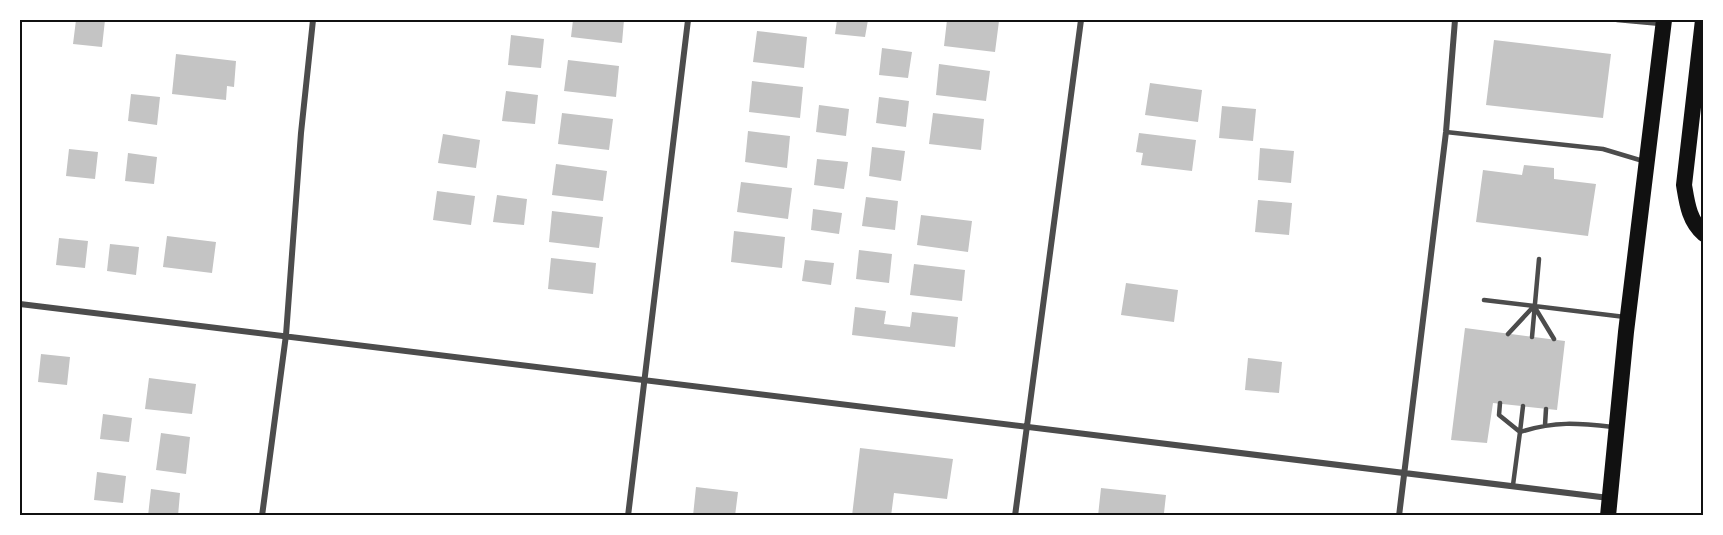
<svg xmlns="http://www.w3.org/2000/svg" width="1723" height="535" viewBox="0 0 1723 535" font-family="Spectral,serif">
  <rect width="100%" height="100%" fill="#fff"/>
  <path fill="#c4c4c4" d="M76,20H105L102,47L73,44Z
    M573,20H624L622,43L571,37Z
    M837,20H868L865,37L835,34Z
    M947,20L999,21L995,52L944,46Z
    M757,31L807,37L804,68L753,62Z
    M511,35L544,39L541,68L508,65Z
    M1494,40L1611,54L1603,118L1486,105Z
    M882,48L912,52L908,78L879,75Z
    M176,54L236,61L234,87L227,86L226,100L172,94Z
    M568,60L619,66L616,97L564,91Z
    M939,64L990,71L986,101L936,95Z
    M752,81L803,87L800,118L749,112Z
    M1150,83L1202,90L1198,122L1145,115Z
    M506,91L538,95L535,124L502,121Z
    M131,94L160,97L157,125L128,121Z
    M879,97L909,101L906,127L876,123Z
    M819,105L849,109L846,136L816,132Z
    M1222,106L1256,109L1253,141L1219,138Z
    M562,113L613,119L609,150L558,144Z
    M933,113L984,119L981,150L929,144Z
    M748,131L790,136L787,168L745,162Z
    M1139,133L1196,140L1192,171L1141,165L1143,153L1136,152Z
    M443,134L480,140L476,168L438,163Z
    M872,147L905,151L901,181L869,176Z
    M1260,148L1294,151L1291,183L1258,180Z
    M69,149L98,152L95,179L66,176Z
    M128,153L157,157L154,184L125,181Z
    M817,159L848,162L844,189L814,185Z
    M556,164L607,171L603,201L552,195Z
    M1524,165L1554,168V179L1596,184L1588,236L1476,222L1483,170L1522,175Z
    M741,182L792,188L788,219L737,212Z
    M437,191L475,196L471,225L433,220Z
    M497,195L527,199L524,225L493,222Z
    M866,197L898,201L895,230L862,226Z
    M1258,200L1292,203L1289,235L1255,232Z
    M813,209L842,213L839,234L811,230Z
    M552,211L603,217L599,248L549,242Z
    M921,215L972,221L968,252L917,245Z
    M734,231L785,237L782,268L731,262Z
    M167,236L216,242L212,273L163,267Z
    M59,238L88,241L85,268L56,265Z
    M110,244L139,247L136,275L107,271Z
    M859,250L892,254L889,283L856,279Z
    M551,258L596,263L593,294L548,289Z
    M805,260L834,263L831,285L802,281Z
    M914,264L965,270L962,301L910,295Z
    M1126,283L1178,290L1174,322L1121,315Z
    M855,307L886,311L884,324L910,327L912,312L958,317L955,347L852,335Z
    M1465,328L1565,341L1557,410L1493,403L1487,443L1451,440Z
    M41,354L70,357L67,385L38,382Z
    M1248,358L1282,362L1279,393L1245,390Z
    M149,378L196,384L192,414L145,409Z
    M103,414L132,418L129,442L100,439Z
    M161,433L190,437L186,474L156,470Z
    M860,448L953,459L947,499L894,493L891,516H852Z
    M97,472L126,476L123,503L94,500Z
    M696,487L738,492L735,516H693Z
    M1101,488L1166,495L1164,513L1169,516H1098Z
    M151,489L180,493L178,516H148Z"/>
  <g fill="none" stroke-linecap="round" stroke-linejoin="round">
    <path stroke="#4c4c4c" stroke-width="4.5" d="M1617,20L1661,24
      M1446,132L1603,149L1643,161
      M1484,300L1625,317
      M1534,306L1554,339
      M1508,334L1534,306
      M1532,337L1539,259
      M1500,403L1499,415L1520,432
      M1545,425L1546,409
      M1520,432L1523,406
      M1513,485L1520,432C1555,421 1577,423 1613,427"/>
    <path stroke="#4c4c4c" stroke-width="6" d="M20,304L1609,498
      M262,516L286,335L301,133L313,20
      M628,516L688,20
      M1015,516L1081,20
      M1399,516L1446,132L1455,20"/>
    <path stroke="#111" stroke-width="16" d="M1703,20L1684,185C1687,203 1689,221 1704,234
      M1608,516L1626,332L1664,20"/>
  </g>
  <rect width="1723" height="535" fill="none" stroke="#ffffff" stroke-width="42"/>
  <rect x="21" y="21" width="1681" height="493" fill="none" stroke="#111" stroke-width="2"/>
</svg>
